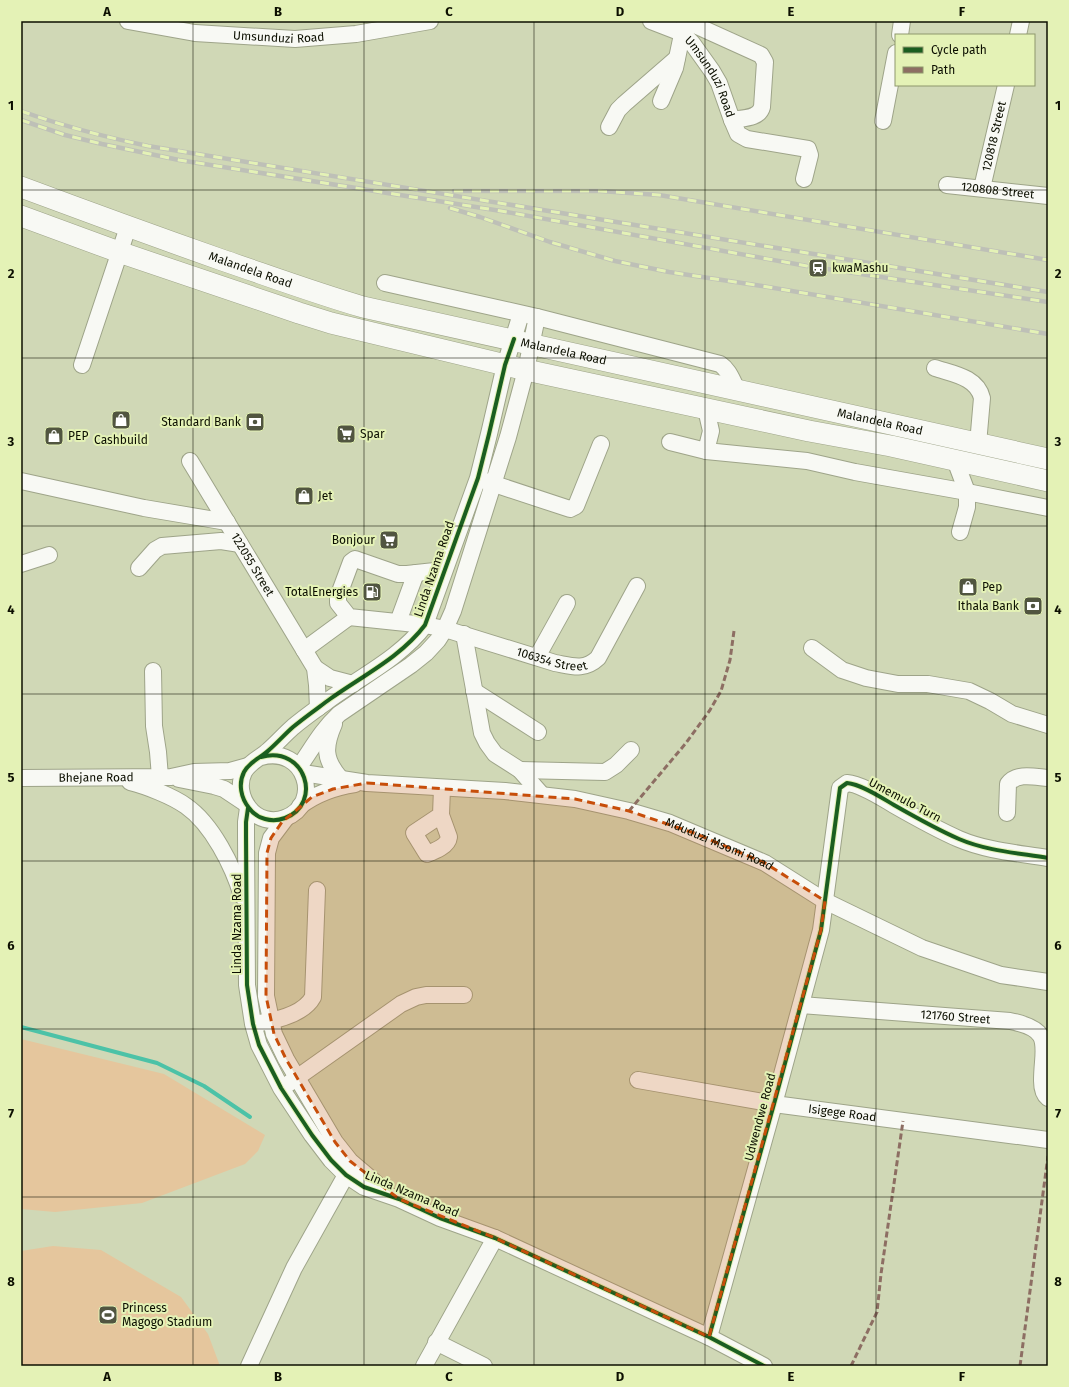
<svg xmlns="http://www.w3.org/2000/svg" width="1069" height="1387" viewBox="0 0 1069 1387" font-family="'Fira Sans',sans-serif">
  <rect width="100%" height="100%" fill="#d0d8b6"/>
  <path fill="#e5c69d" d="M21,1039L164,1074L265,1135L258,1151L245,1164L142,1203L55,1212L21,1209Z
    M53,1246L101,1250L181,1297L208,1334L220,1366H21V1251Z"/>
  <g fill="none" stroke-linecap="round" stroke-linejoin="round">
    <path stroke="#4cc2a7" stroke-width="4" d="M21,1027L157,1063L204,1086L250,1117"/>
    <defs>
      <g id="minor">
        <path id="s1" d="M128,21L195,33L295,39L356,34L430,21"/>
        <path id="s2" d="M651,21L682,33L692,43L712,71L719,83L732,120C742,118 759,119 762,107L765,62L761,55L686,21"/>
        <path d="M900,35L902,21"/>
        <path d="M1018,35L1021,21"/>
        <path d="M661,101L675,68L684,25"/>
        <path d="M732,120L738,134L747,139L808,149L810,155L804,179"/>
        <path d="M883,121L896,53"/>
        <path d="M609,127L618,110L624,104L677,58"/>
        <path id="s3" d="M947,185L1048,196"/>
        <path id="s4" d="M982,188L1006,85"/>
        <path d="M385,283L537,317L720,364C729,370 732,380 737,389"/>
        <path d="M82,365L128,227"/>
        <path d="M935,368C953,374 977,377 982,398L978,444"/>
        <path d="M706,409L711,431L706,451L807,461L855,472L967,492L1048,508"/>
        <path d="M670,442L706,451"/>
        <path d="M955,460L967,492V507L960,532"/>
        <path id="s5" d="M190,461L315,668L317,685L318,708"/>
        <path d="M21,481L144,508L227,522"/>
        <path d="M485,481L570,509L576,506L601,444"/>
        <path d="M21,564L49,555"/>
        <path d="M139,568L155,550L162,546L221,541L240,544"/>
        <path id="s6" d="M444,570L407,574H398L355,559L351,562L338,597V603L349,617L425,625L445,629L555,663C572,666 584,671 598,658L637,586"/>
        <path d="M398,622L416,573"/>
        <path d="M464,634L482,733L487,743L495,754L520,770L542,795"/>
        <path d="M812,648L842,670L866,678L898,684H928L969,691L990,701L1012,714L1048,725"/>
        <path d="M304,650L349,617"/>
        <path d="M537,657L567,603"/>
        <path d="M315,668L330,678L353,684"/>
        <path d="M153,671L154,726L158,752L160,777"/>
        <path d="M474,691L538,732"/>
        <path d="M334,724C324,747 324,759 340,778"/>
        <path d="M261,757C306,745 323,804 285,818C272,823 257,819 249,808C241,798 238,784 244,772C250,761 261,758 269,750C278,742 285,734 293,727C305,717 318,708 330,699C362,676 401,657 425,625L478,478L489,434L505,365L521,314"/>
        <path d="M299,767C313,747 321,731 339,714L411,665L426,653L438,640L445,629L453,611L508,437L526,370L537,317"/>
        <path d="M520,770L605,772L616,765L631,750"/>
        <path id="s7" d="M303,773L367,783L505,791L575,799L629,811L670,823L765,863L825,901L922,948L1001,975L1048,982"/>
        <path id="s8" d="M21,778L171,777L194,772L230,771L248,766"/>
        <path d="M179,779L214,786L224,789L245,803"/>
        <path d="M130,782C146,786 172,796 186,806C212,824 233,866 242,896"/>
        <path d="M300,806C317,793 335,787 355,784"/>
        <path d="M248,808L246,822V836L247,985L253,1024L259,1045L281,1088L312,1135L331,1160L346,1175L364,1187L399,1199L440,1218L495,1238L709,1337L764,1366"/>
        <path d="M1007,813L1008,784C1017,772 1035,777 1048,778"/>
        <path d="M441,815L414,833L427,854C435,851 448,846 449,837L441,815L442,788"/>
        <path d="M286,818L271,838L267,853L266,996L274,1034L286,1059L335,1142L350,1161L377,1184"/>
        <path id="s9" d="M801,1005L1010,1021C1055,1030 1042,1046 1042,1081C1042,1088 1043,1094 1048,1098"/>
        <path d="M260,1023C278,1020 304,1014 313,997L317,890"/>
        <path id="s10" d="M638,1080L774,1104L1048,1140"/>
        <path d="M288,1084L401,1004L416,997L426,995H464"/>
        <path d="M709,1337L774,1104L821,930L840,788L847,783C861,784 882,798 894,805C915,817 936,829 959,839C987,851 1018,853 1048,858"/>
        <path d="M436,1342L484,1366"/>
        <path d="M249,1366L294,1268L346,1175"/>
        <path d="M424,1366L495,1238"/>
      </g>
      <g id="major">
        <path id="s11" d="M21,187C88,212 154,236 222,260C269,276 315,293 363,307L1048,459"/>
        <path d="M21,216L119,252L299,313L331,323L526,370L809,431L891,446L1048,481"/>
      </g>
    </defs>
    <use href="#minor" stroke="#9ea489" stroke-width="18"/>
    <use href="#major" stroke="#9ea489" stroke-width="22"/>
    <use href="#minor" stroke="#f8f9f4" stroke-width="16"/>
    <use href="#major" stroke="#f8f9f4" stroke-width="21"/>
    <defs>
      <path id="rail" d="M21,111C63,126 105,137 148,146L1048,292
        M21,120L65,135L102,144L179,160L501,211L807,266L1048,302
        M454,191H600L659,195L1048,260
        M450,208L480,217L550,242L615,261L669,272L762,286L1048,334"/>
    </defs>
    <use href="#rail" stroke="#bec0b7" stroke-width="4.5"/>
    <use href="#rail" stroke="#e4f2b6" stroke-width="3" stroke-dasharray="9" stroke-linecap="butt"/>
    <path stroke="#8d6e63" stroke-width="3" stroke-dasharray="6 3" stroke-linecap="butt" d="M629,811L686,743L710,710L721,691L730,660L734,631
      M851,1366L877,1312L881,1274L903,1121
      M1020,1366L1048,1156"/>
    <defs>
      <path id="cycleway" d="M261,757C306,745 323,804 285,818C272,823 257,819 249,808C241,798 238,784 244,772C250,761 261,758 269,750C278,742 285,734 293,727C305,717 318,708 330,699C362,676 401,657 425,625L478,478L489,434L505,365L514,339
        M248,808L246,822V836L247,985L253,1024L259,1045L281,1088L312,1135L331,1160L346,1175L364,1187L399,1199L440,1218L495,1238L709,1337L764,1366
        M709,1337L774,1104L821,930L840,788L847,783C861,784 882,798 894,805C915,817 936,829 959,839C987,851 1018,853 1048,858"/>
    </defs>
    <use href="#cycleway" stroke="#e4f2b6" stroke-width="6"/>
    <use href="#cycleway" stroke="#1b5e20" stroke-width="4"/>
  </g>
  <path fill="#c74e0a" fill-opacity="0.2" stroke="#c74e0a" stroke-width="3" stroke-dasharray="8 5" stroke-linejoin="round" d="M367,783L575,799L629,811L694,833L765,863L825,901L821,930L709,1337L495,1238L399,1199L350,1161L335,1142L286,1059L274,1034L266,996L267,853L271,838L282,822L312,797L333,789Z"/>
  <path fill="none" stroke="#0c0f00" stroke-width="1" stroke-opacity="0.55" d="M193,21V1366M364,21V1366M534,21V1366M705,21V1366M876,21V1366M21,190H1048M21,358H1048M21,526H1048M21,694H1048M21,861H1048M21,1029H1048M21,1197H1048"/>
  <defs>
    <symbol id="station-square" viewBox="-11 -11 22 22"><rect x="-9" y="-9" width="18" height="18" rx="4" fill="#515540" stroke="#e4f2b6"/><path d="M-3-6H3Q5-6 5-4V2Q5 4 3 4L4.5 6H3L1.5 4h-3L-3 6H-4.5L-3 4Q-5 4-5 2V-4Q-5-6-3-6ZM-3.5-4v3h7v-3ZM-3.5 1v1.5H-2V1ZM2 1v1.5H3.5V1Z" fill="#fff"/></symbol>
    <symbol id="shop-square" viewBox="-11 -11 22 22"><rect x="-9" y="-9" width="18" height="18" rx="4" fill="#515540" stroke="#e4f2b6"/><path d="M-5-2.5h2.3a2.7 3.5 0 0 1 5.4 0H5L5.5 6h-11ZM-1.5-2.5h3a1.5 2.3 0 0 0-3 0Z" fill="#fff"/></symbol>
    <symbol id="bank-square" viewBox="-11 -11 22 22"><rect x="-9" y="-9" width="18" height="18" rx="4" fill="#515540" stroke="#e4f2b6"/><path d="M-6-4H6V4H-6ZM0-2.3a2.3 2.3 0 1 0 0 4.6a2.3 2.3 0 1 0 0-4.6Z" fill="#fff"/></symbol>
    <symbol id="supermarket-square" viewBox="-11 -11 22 22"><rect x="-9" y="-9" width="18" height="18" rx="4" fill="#515540" stroke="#e4f2b6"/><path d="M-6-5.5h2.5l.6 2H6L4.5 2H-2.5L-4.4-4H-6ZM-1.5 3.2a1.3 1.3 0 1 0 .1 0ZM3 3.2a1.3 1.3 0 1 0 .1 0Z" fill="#fff"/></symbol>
    <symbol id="fuel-square" viewBox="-11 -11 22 22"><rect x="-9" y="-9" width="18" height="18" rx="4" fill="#515540" stroke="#e4f2b6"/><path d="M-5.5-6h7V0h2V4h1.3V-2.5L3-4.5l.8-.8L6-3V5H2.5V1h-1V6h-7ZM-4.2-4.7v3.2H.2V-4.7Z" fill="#fff"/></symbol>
    <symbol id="stadium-square" viewBox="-11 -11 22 22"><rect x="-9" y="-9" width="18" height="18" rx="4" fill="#515540" stroke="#e4f2b6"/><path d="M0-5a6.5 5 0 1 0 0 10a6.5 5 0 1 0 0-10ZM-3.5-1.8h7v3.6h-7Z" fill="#fff"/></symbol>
  </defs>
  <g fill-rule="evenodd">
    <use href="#station-square" x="807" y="257" width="22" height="22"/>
    <use href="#shop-square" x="110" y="409" width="22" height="22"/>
    <use href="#bank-square" x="244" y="411" width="22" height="22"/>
    <use href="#supermarket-square" x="335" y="423" width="22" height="22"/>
    <use href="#shop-square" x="43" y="425" width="22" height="22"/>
    <use href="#shop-square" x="293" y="485" width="22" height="22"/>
    <use href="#supermarket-square" x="378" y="529" width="22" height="22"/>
    <use href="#shop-square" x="957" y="576" width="22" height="22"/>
    <use href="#fuel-square" x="361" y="581" width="22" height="22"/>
    <use href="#bank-square" x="1022" y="595" width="22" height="22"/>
    <use href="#stadium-square" x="97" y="1304" width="22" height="22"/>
  </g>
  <g text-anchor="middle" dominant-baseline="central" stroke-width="4" stroke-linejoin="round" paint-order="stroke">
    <g font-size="12" fill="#0c0f00" stroke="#e4f2b6">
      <text stroke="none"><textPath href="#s1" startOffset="152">Umsunduzi Road</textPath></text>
      <text stroke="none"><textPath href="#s2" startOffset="86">Umsunduzi Road</textPath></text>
      <text stroke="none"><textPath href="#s4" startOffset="53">120818 Street</textPath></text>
      <text stroke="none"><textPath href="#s3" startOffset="51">120808 Street</textPath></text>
      <text stroke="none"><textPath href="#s11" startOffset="244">Malandela Road</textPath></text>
      <text stroke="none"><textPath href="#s11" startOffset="568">Malandela Road</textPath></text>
      <text stroke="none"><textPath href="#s11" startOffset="892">Malandela Road</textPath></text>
      <text stroke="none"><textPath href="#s5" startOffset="121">122055 Street</textPath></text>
      <text transform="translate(434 569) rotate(-71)">Linda Nzama Road</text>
      <text stroke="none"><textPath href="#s6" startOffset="366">106354 Street</textPath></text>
      <text stroke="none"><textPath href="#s8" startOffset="75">Bhejane Road</textPath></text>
      <text transform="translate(905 800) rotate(28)">Umemulo Turn</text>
      <text stroke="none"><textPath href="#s7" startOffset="425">Mduduzi Msomi Road</textPath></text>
      <text transform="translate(237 924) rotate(-90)">Linda Nzama Road</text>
      <text stroke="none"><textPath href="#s9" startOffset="155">121760 Street</textPath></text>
      <text stroke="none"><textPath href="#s10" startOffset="207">Isigege Road</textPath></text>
      <text transform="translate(760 1117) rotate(-75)">Udwendwe Road</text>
      <text transform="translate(412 1194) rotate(23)">Linda Nzama Road</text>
    </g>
    <g font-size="12" fill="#0c0f00" stroke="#e4f2b6" text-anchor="start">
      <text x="832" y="268">kwaMashu</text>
      <text x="241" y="422" text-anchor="end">Standard Bank</text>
      <text x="360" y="434">Spar</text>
      <text x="68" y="436">PEP</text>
      <text x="121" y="440" text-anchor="middle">Cashbuild</text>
      <text x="318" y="496">Jet</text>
      <text x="375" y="540" text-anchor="end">Bonjour</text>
      <text x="982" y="587">Pep</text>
      <text x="358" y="592" text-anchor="end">TotalEnergies</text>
      <text x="1019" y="606" text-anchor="end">Ithala Bank</text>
      <text x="122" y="1308">Princess<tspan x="122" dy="14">Magogo Stadium</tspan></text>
    </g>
  </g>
  <rect width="1069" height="1387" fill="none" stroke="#e4f2b6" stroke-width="44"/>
  <rect x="895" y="34" width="140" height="52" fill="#e4f2b6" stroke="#8e976d"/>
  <rect x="903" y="47" width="20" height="6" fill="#1b5e20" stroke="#8e976d"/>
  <text x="931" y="54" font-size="12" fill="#0c0f00">Cycle path</text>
  <rect x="903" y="67" width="20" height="6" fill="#8d6e63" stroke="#8e976d"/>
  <text x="931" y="74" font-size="12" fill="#0c0f00">Path</text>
  <rect x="22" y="22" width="1025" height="1343" fill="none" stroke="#0c0f00" stroke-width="1.5"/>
  <g font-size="13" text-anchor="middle" font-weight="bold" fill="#0c0f00">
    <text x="107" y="16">A</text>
    <text x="278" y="16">B</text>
    <text x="449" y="16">C</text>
    <text x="620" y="16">D</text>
    <text x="791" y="16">E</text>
    <text x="962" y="16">F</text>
    <text x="11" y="110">1</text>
    <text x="1058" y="110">1</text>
    <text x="11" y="278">2</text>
    <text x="1058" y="278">2</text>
    <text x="11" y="446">3</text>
    <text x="1058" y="446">3</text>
    <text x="11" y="614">4</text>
    <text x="1058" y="614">4</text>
    <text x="11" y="782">5</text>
    <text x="1058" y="782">5</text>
    <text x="11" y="950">6</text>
    <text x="1058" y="950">6</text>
    <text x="11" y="1118">7</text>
    <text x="1058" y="1118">7</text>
    <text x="11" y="1286">8</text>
    <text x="1058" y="1286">8</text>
    <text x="107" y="1381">A</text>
    <text x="278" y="1381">B</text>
    <text x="449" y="1381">C</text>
    <text x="620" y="1381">D</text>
    <text x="791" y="1381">E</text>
    <text x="962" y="1381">F</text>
  </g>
</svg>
